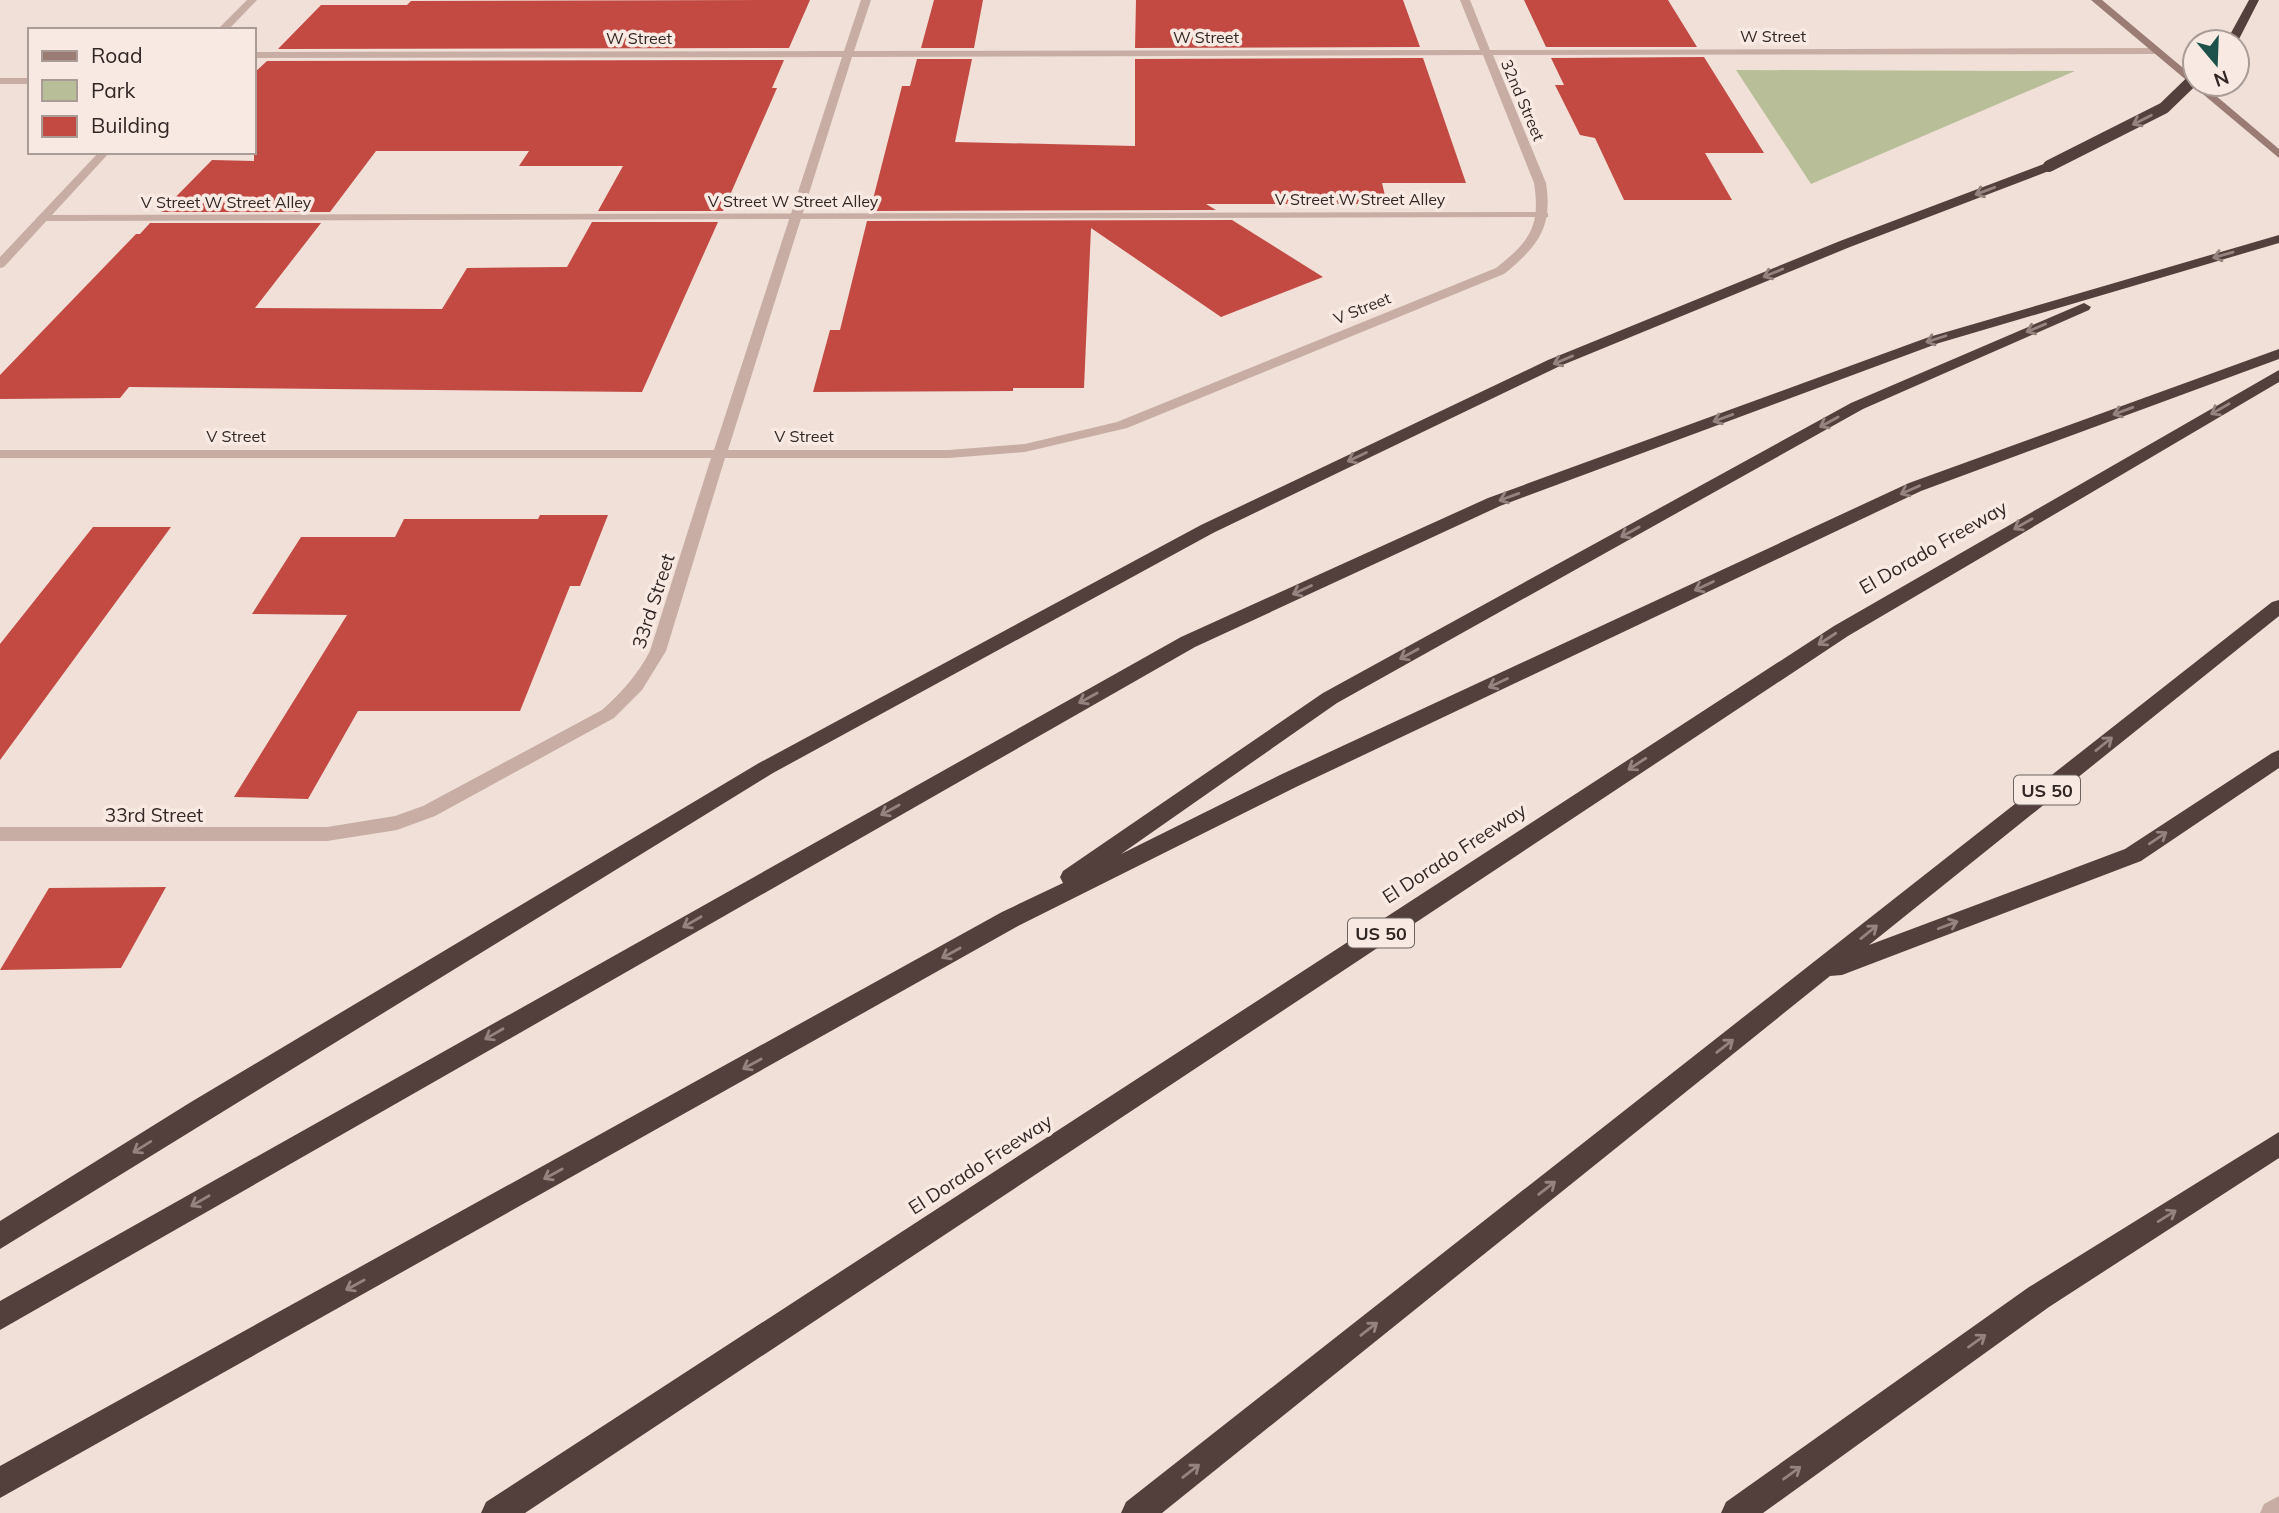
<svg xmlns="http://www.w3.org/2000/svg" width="2279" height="1513" viewBox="0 0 2279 1513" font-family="Mulish,sans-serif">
  <rect width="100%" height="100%" fill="#f0e0d7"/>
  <path fill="#b8be98" d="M1736,70L2075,71L1811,184Z"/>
  <path fill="#c24a43" d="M810,0L789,48L278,49L321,5H407L411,1Z
    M934,0H983L974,48H921Z
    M1136,0H1403L1420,47L1135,48Z
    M1524,0H1668L1697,47H1546Z
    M1704,57L1764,153H1705L1732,200H1624L1595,138L1580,135L1555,85H1564L1551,58Z
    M1423,58L1466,183H1382L1387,204H1206L1216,210L870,211L902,86H910L917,59H972L955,142L1135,146V59Z
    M784,60L772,88H777L723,211H598L623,166H519L529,151H376L330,212H161L212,160L254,161V73L267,61Z
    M1232,220L1323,277L1221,317L1091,228L1084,388H1013V391L813,392L830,330H840L867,221Z
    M592,222H718L642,392L129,387L120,398L0,399V375L136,234H140L150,223H321L255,308L442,309L467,268L567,267Z
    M540,515H608L580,586H570L520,711H358L308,799L234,797L347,615L252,614L301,537H395L404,519H538Z
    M93,527H171L0,760V644Z
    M166,887L121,968L0,970L49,888Z"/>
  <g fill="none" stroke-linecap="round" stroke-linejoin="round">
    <path fill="#c7ada4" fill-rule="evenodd" d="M0,78H30V84H0Z
      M1544,212L1548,213V217L42,221L36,218L42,215Z
      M2279,1496V1513H2260L2264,1504Z"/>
    <path fill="#c7ada4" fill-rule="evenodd" d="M861,0H871L854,51L1480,50L1460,0H1470L1490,50L2157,48L2162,51L2157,54L1493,55L1546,183C1553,228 1538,246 1504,274L1127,428L1025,452L949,458H725L666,651L642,690L614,718L435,816L397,830L327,841H0V827H327L395,816L423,806L602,710C622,692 638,674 650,651L711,458H0V450H714L842,57L254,58V52L844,51ZM1483,55L1534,183C1541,227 1529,242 1496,268L1117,422L1025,444L949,450H728L852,57Z"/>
    <path fill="#c7ada4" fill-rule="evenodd" d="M247,0H257L228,30H217Z
      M99,152H110L4,267L0,268V257Z"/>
    <path fill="#9a7c75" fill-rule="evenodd" d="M2091,0H2102L2195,78V84H2202L2279,149V158Z"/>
    <path fill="#533f3c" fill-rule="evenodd" d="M2249,0H2259L2237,43L2226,42Z
      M2049,162L2054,163V169L1850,247L1560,366L1213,533L773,773L0,1249V1221L191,1102L759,763L1201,525L1548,360L1840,241Z
      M2279,235V243L1939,343L1500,506L1195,647L0,1330V1301L1181,637L1488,498L1929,337Z
      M2084,303L2091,307L2089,310L1863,409L1337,703L1121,854L1280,775L1909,483L2279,349V359L1921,491L1296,787L1018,926L0,1498V1466L1002,912L1063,883L1060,877L1063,871L1323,693L1851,403Z
      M2279,370V382L1848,636L525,1513H481L486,1502L1834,626Z
      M2279,600V616L1869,945L2125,849L2272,753L2279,750V768L2141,861L1842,975L1830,976L1162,1513H1121L1126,1502L2272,602Z
      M2279,1132V1158L2049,1307L1763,1513H1721L1726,1502L2029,1287Z"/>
    <path stroke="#533f3c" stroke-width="12" d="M2049,166L2164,108L2195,78"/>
  </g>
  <defs><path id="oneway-shaft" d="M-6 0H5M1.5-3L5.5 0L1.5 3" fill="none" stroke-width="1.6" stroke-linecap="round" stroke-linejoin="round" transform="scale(1.75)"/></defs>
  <g stroke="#95837f">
    <use href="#oneway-shaft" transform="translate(2142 120) rotate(153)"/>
    <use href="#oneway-shaft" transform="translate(1985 191) rotate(159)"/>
    <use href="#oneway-shaft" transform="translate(2223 255) rotate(164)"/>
    <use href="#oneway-shaft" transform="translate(1773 273) rotate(158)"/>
    <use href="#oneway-shaft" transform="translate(2036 328) rotate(157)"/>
    <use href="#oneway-shaft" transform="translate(1936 339) rotate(162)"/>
    <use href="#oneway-shaft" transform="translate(1563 360) rotate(157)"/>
    <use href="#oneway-shaft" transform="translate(2220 409) rotate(150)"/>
    <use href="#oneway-shaft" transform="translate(2123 411) rotate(160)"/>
    <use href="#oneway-shaft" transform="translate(1723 418) rotate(160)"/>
    <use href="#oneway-shaft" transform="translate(1829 422) rotate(151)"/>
    <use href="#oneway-shaft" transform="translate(1357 457) rotate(155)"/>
    <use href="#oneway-shaft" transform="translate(1910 490) rotate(156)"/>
    <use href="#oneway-shaft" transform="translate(1509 497) rotate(160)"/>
    <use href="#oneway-shaft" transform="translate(2023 524) rotate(150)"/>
    <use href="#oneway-shaft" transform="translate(1630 532) rotate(151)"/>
    <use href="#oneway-shaft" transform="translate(1704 586) rotate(155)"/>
    <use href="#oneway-shaft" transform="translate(1302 590) rotate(155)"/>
    <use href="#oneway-shaft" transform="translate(1827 639) rotate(147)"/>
    <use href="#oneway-shaft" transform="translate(1409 654) rotate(151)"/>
    <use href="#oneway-shaft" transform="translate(1498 683) rotate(155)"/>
    <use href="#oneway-shaft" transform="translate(1088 698) rotate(151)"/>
    <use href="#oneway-shaft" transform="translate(2104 744) rotate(-39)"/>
    <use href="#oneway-shaft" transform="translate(1637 764) rotate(147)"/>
    <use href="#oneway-shaft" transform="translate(890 810) rotate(151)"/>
    <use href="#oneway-shaft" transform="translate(2158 838) rotate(-34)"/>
    <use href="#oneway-shaft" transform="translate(692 922) rotate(150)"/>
    <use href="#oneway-shaft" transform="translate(1948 925) rotate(-21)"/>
    <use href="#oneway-shaft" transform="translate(1869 932) rotate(-39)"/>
    <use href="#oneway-shaft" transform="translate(951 953) rotate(151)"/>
    <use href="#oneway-shaft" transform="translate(494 1034) rotate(150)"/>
    <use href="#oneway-shaft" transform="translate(1725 1046) rotate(-38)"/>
    <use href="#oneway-shaft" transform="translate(752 1064) rotate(151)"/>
    <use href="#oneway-shaft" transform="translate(142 1147) rotate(148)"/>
    <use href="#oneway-shaft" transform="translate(553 1174) rotate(151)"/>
    <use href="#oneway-shaft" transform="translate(1547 1188) rotate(-38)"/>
    <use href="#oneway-shaft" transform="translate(200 1201) rotate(150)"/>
    <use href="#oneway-shaft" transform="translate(2167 1216) rotate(-32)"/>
    <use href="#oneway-shaft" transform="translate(355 1285) rotate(151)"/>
    <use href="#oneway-shaft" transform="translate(1369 1329) rotate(-38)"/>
    <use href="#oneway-shaft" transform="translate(1977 1341) rotate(-36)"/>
    <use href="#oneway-shaft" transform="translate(1191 1471) rotate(-38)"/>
    <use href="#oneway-shaft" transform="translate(1792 1473) rotate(-36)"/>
  </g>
  <g text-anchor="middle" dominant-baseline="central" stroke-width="7" stroke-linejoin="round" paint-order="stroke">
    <g font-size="16" fill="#322725" stroke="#f8eae3">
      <text x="1773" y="36">W Street</text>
      <text x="1206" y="37">W Street</text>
      <text x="639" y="38">W Street</text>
      <text transform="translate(1523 100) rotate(67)">32nd Street</text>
      <text x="1360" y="199">V Street W Street Alley</text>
      <text x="793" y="201">V Street W Street Alley</text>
      <text x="226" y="202">V Street W Street Alley</text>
      <text transform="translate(1362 308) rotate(-22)">V Street</text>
      <text x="236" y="436">V Street</text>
      <text x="804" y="436">V Street</text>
    </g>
    <g fill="#f8eae3" stroke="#6d625e" stroke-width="2">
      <rect x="2014" y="775.5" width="66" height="29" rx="5"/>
      <rect x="1348" y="918.5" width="66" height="29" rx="5"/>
    </g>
    <g font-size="18" font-weight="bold" fill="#322725">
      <text x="2047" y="790">US 50</text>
      <text x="1381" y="933">US 50</text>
    </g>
    <g font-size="19" fill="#322725" stroke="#f8eae3">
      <text transform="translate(1933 547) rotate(-30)">El Dorado Freeway</text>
      <text transform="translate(653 601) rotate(-72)">33rd Street</text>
      <text x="154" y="815">33rd Street</text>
      <text transform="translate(1454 853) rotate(-33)">El Dorado Freeway</text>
      <text transform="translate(980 1164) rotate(-33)">El Dorado Freeway</text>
    </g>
  </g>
  <rect x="28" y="28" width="228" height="126" fill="#f8eae3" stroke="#a99c97" stroke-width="2"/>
  <rect x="42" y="51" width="35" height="10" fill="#9a7c75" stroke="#a99c97" stroke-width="2"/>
  <text x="91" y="63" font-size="21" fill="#322725">Road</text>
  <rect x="42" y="80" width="35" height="21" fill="#b8be98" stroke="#a99c97" stroke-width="2"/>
  <text x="91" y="98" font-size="21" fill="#322725">Park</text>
  <rect x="42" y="116" width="35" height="21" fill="#c24a43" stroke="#a99c97" stroke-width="2"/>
  <text x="91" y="133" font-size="21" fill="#322725">Building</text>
  <g transform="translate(2216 63) rotate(161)"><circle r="33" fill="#f8eae3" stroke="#a99c97" stroke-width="2"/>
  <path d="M0-5L12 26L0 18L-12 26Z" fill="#1d524c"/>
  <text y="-10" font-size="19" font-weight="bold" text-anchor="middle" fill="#322725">N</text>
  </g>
</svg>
